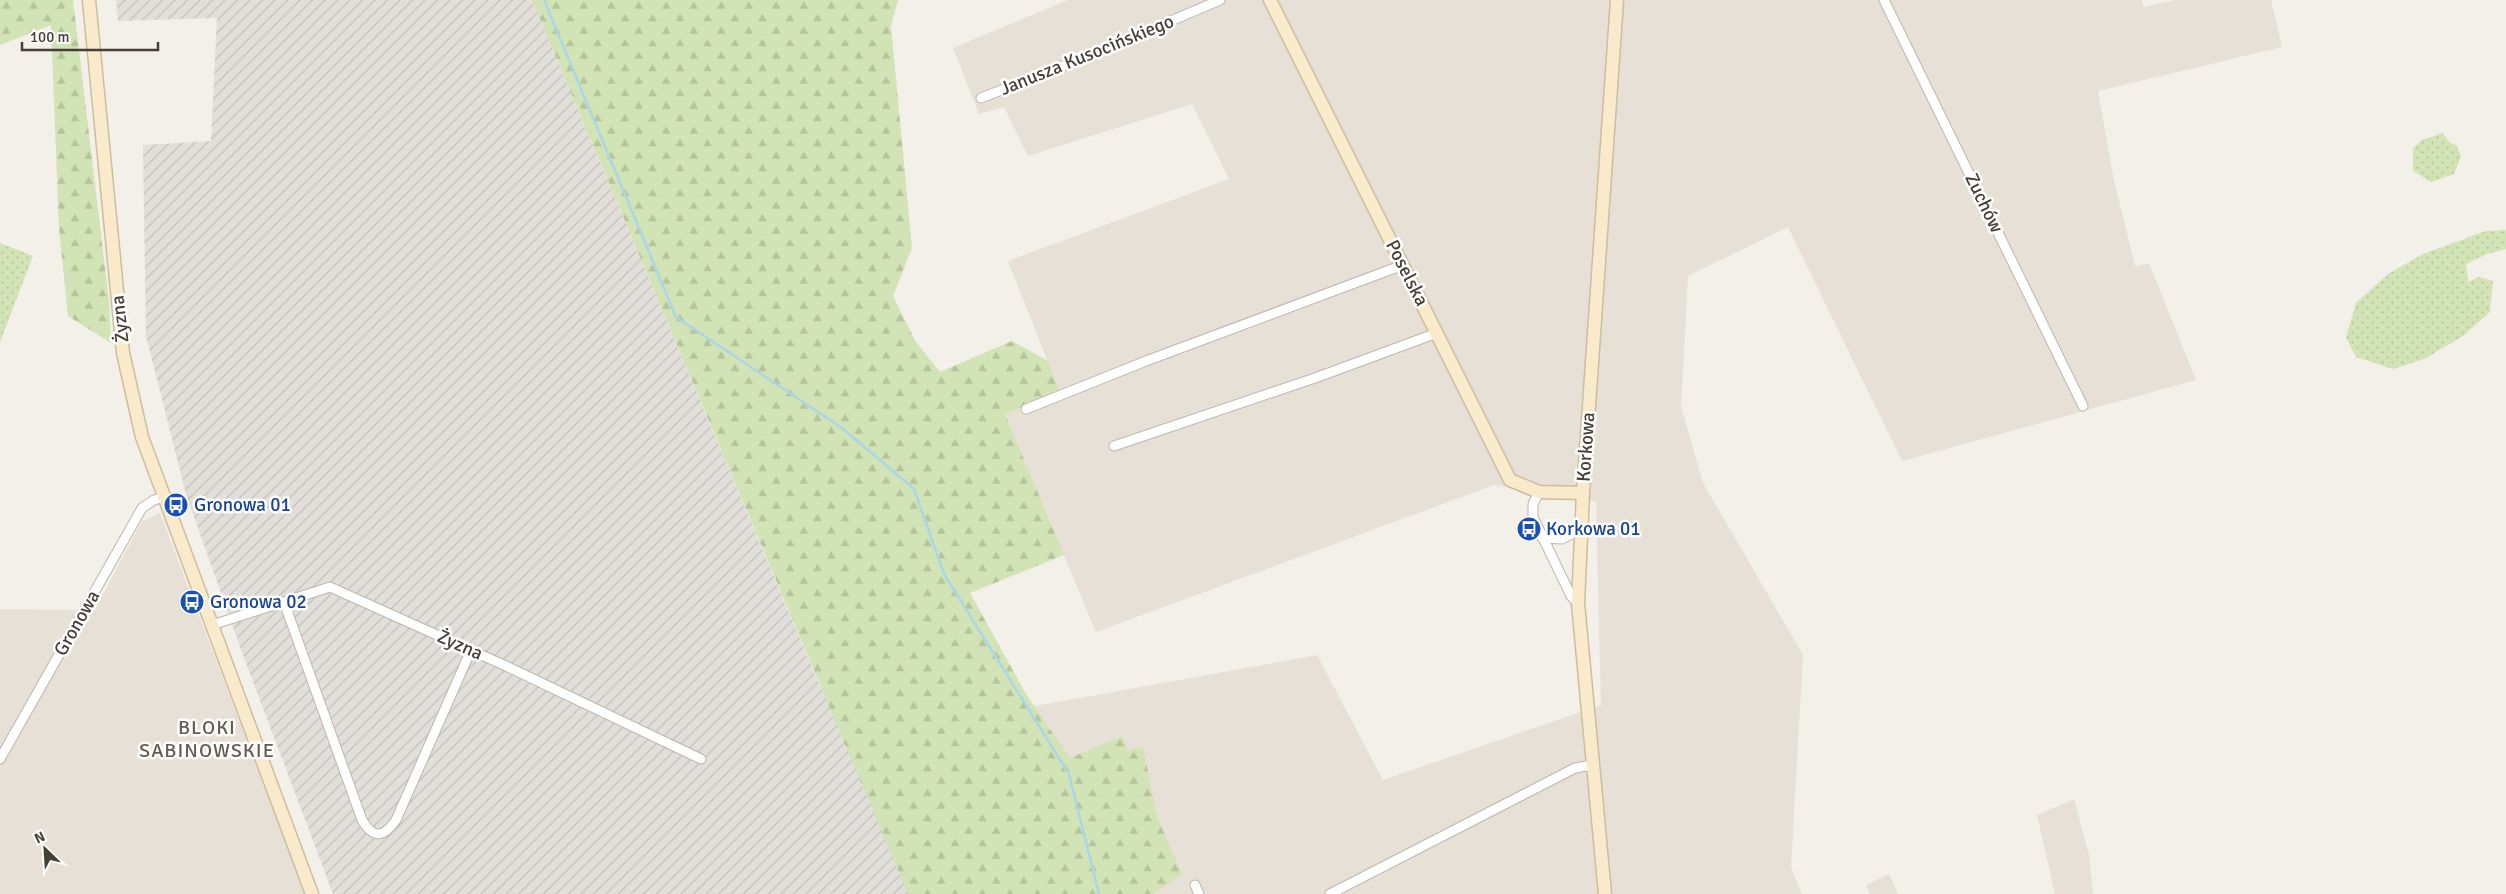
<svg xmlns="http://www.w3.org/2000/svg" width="2506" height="894" viewBox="0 0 2506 894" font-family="Signika,sans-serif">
  <defs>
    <pattern id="industrial-furrows" width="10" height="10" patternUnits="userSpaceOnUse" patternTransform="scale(1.25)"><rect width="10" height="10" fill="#e2deda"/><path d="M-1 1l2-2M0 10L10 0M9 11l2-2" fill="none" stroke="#c3c0bc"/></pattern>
    <pattern id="grass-dots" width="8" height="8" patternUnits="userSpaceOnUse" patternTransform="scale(1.25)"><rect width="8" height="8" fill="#d2e3b5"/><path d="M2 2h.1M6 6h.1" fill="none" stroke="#b6c49c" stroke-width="1.8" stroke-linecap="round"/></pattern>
    <pattern id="forest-firs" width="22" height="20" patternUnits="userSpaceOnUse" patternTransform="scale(1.25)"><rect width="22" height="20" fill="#d2e3b5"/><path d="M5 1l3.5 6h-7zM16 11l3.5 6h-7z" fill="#b6c49c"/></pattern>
  </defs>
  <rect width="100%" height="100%" fill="#f3efe9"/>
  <path fill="#e6e0d7" d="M1068,0H2142L2144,7L2176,0H2271L2282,47L2098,91L2113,176L2135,266L2149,263L2196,380L1902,461L1788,227L1688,276L1681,406L1703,483L1803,655L1791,867L1802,894H1030L1013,710L1317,655L1383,780L1601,705L1596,502L1494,485L1096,632L1005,414L1060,392L1008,261L1229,179L1192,104L1028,156L1004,107L979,114L953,48Z
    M160,513L305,894H0V609L95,610L142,521Z
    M2074,799L2089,855L2093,894H2055L2037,815Z
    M1889,874L1898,894H1870L1866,885Z"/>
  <path fill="url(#industrial-furrows)" d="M116,0H532L819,684L927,894H333L240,647L186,494L146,336L143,145L211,141L217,18L118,21Z"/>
  <path fill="url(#grass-dots)" d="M2443,133L2450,143L2456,145L2461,156L2454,174L2431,182L2413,171V148L2422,140Z
    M2506,230V249L2487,254L2466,264L2468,282L2479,277L2493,281L2490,312L2463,336L2424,359L2393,369L2356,357L2346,337L2356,303L2388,274L2423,254L2486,231Z
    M0,243L33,256L0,342Z"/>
  <path fill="url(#forest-firs)" d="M0,0H73L109,301L111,343L68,316L59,228L51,25L0,45Z
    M532,0H898L891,26L912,248L893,296L916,342L940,372L1012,341L1048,361L1060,392L1005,414L1064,555L970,593L1026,694L1070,758L1122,736L1128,751L1143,747L1157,817L1182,874L1153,894H908Z"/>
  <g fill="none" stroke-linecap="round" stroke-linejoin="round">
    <path stroke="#abd5e9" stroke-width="2.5" d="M544,0L676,317L842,428L914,489L944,574L1069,774L1099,894"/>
    <defs>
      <path id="street" d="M1884,0L2083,406
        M981,98L1086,57L1220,0
        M1026,409L1146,361L1403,265
        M1114,446L1315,378L1437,333
        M1539,492L1533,504V517L1571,596L1578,603
        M1542,538L1562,539L1581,529
        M284,602L362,820C374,840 384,837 396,820L471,650
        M212,625L330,587L506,666L701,759
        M0,759L142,508L154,500L164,497
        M1195,885L1199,894
        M1330,894L1575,768L1593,765"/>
      <path id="secondary" d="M89,0L123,353L142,437L312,894
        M1270,0L1510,480L1539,492L1583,493
        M1605,894L1578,603L1583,493L1617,0"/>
    </defs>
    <use href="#street" stroke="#bdb6ac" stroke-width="11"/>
    <use href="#secondary" stroke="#cebd9c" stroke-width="15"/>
    <use href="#street" stroke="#fff" stroke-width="9"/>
    <use href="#secondary" stroke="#f9eacc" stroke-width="12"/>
  </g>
  <defs>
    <symbol id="bus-disc" viewBox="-11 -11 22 22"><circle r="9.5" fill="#1a4fb4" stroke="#fff"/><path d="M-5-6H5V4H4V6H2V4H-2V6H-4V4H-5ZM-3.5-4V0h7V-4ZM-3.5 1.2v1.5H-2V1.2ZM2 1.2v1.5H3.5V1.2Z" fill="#fff"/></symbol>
  </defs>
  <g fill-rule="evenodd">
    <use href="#bus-disc" x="162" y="491" width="28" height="28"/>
    <use href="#bus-disc" x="1515" y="515" width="28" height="28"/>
    <use href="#bus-disc" x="178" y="588" width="28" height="28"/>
  </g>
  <g text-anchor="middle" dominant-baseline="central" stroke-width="5" stroke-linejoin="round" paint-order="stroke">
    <g font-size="19" fill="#453f38" stroke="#fff">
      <text transform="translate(1087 55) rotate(-22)">Janusza Kusocińskiego</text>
      <text transform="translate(1984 203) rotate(64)">Zuchów</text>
      <text transform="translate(1407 273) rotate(63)">Poselska</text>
      <text transform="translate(120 319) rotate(-96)">Żyzna</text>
      <text transform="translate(1586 447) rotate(-86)">Korkowa</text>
      <text transform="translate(77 623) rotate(-60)">Gronowa</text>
      <text transform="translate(460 645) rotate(24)">Żyzna</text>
    </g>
    <g font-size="19" fill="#164399" stroke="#fff" text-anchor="start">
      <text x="194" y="505">Gronowa 01</text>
      <text x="1546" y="529">Korkowa 01</text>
      <text x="210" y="602">Gronowa 02</text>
    </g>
    <g font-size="20" letter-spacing="1" fill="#675c50" stroke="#fff">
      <text x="207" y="727">BLOKI<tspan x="207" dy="23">SABINOWSKIE</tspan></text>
    </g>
  </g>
  <g transform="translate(45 849) rotate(335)" stroke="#ffffff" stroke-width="4" paint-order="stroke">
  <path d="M0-4L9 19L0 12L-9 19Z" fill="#453f38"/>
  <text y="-8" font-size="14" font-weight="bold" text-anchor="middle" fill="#453f38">N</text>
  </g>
  <path d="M22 42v8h136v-8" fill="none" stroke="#453f38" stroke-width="2.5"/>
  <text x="30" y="42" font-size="15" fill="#453f38" stroke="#ffffff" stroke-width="4" paint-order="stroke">100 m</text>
</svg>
